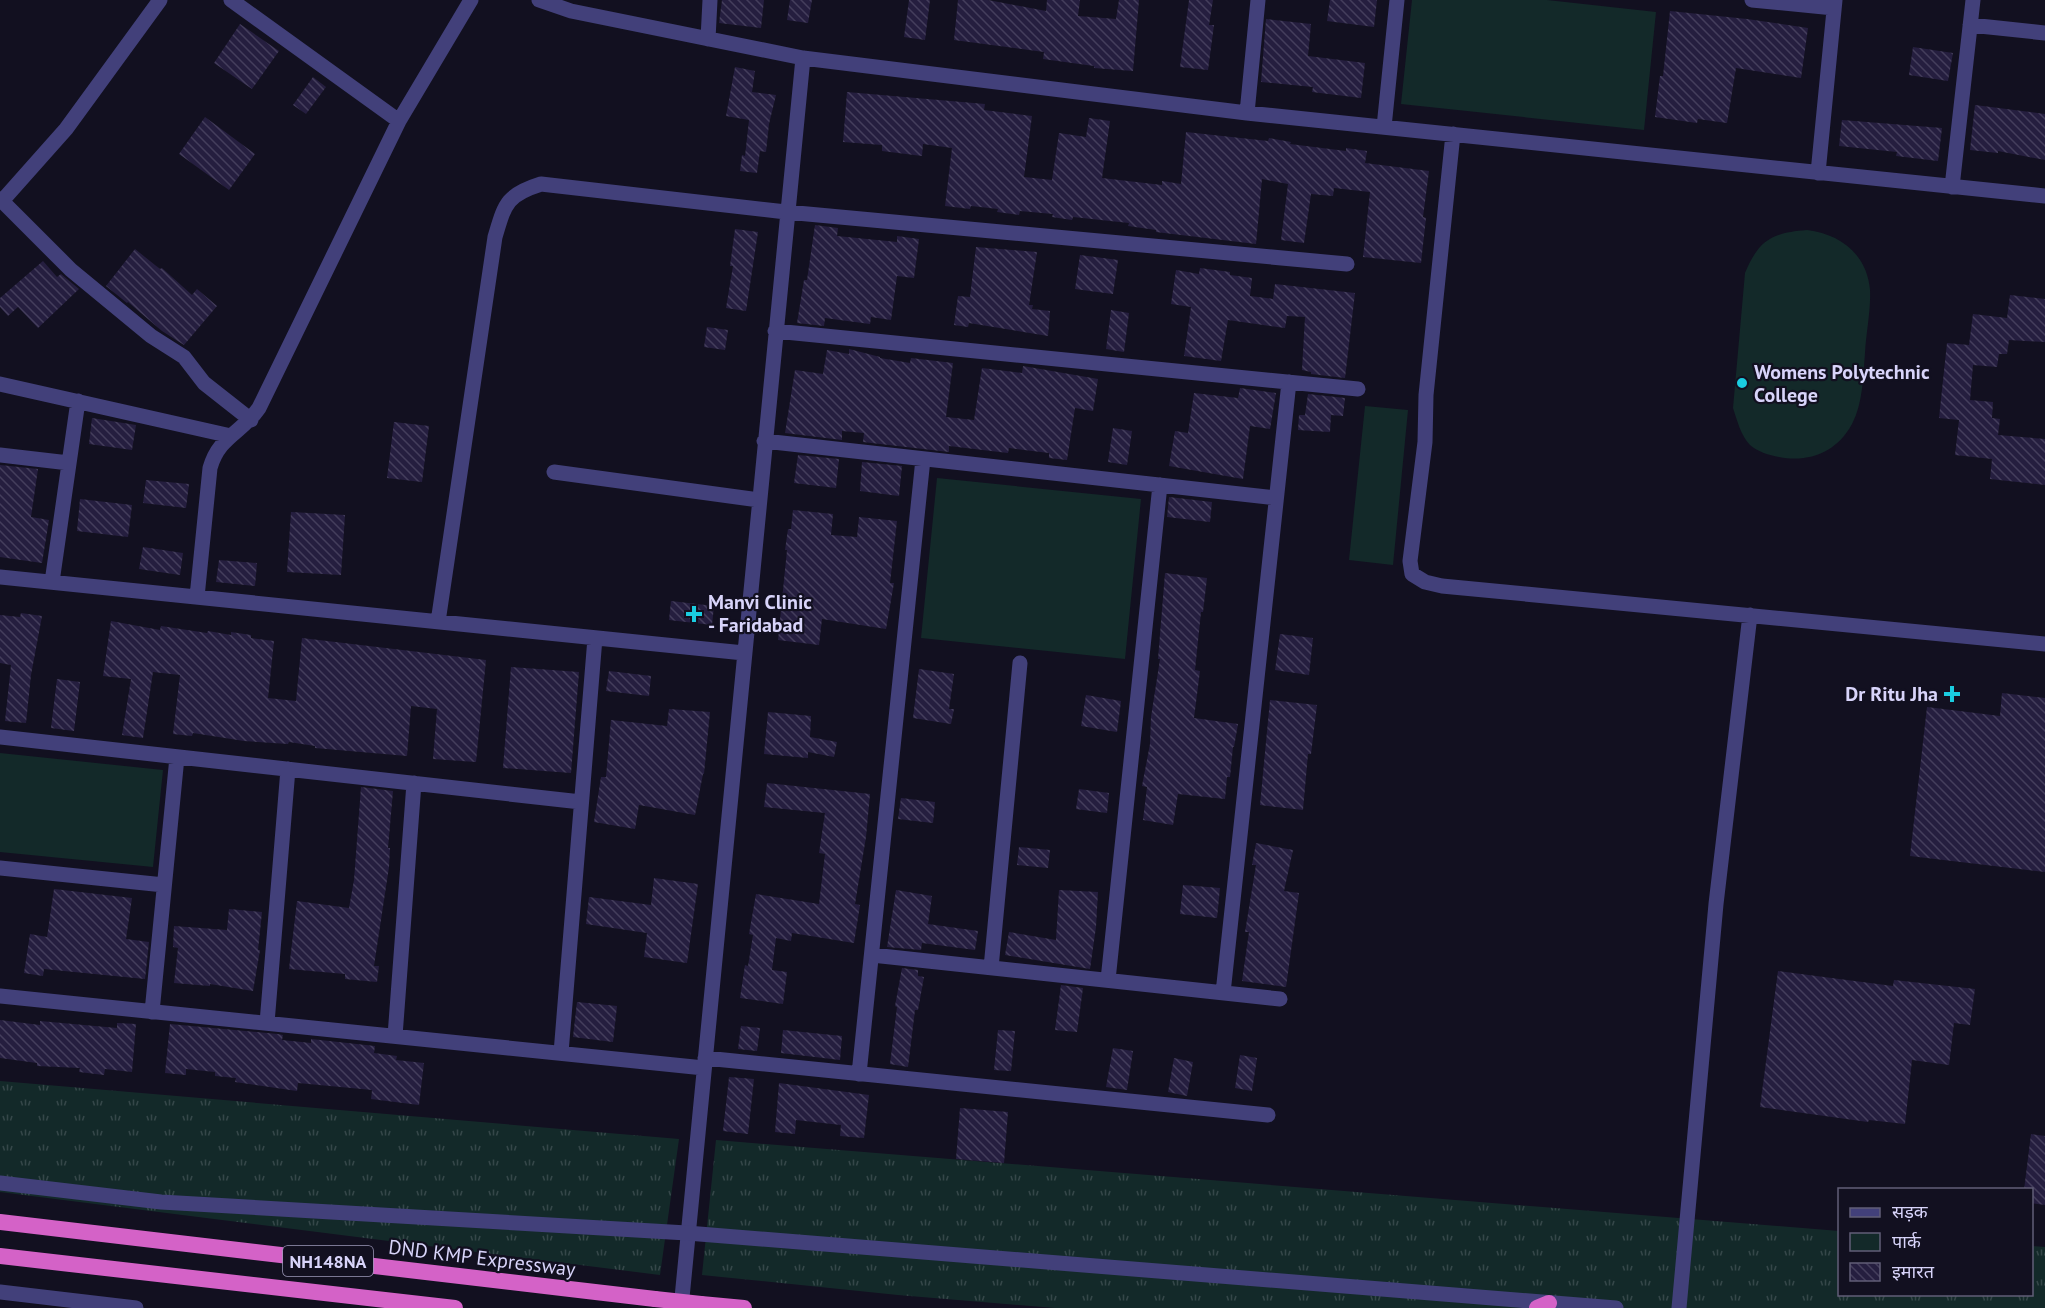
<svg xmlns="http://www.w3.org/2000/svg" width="2045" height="1308" viewBox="0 0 2045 1308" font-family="'PT Sans','Noto Sans Devanagari',sans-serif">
  <defs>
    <pattern id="grass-tufts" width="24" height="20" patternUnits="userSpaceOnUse" patternTransform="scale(1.5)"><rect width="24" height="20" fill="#132929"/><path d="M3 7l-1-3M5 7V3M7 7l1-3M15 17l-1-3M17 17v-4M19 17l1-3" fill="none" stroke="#354749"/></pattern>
    <pattern id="building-back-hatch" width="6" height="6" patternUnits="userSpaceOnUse" patternTransform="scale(1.5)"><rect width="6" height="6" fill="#251e3f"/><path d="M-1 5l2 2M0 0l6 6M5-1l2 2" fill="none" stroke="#443e5c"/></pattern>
  </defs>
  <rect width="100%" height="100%" fill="#121020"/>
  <path fill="url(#grass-tufts)" d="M0,1081L679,1139L660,1275L0,1192Z
    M716,1140L1839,1231L1840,1294H2032V1246L2045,1247V1308H1055L898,1295L702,1275Z"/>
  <path fill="#132929" d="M1412,0H1547L1656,12L1644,130L1401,104Z
    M1807,230C1840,234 1867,254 1870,290C1871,310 1866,333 1865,353C1863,377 1863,403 1852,424C1837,452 1809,463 1779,457C1769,455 1758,452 1750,445C1741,436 1737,420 1733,408L1745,273C1759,240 1771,233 1807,230Z
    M1365,406L1408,410L1393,565L1349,560Z
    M937,478L1141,499L1125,659L921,638Z
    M0,753L163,770L153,867L0,852Z"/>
  <path fill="url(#building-back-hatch)" d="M722,0H764L761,28L719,23Z
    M790,0H812L808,23L787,20Z
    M909,0H930L925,40L904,37Z
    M958,0H988L1046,11L1047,0H1080L1078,16L1116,19L1119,0H1139L1133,71L1094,68V66L1043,59L1044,52L954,40Z
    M1189,0H1213L1209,25H1214L1208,70L1180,67Z
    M1330,0H1377L1374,27L1327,21Z
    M1670,11L1747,19L1808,28L1801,78L1736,68L1727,123L1698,119L1697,123L1655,117L1660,76H1663Z
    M1266,19L1311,24L1308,56L1365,63L1361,98L1312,92L1313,87L1261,82Z
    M240,24L279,51L252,89L214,63Z
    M1913,47L1953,53L1948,81L1909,75Z
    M735,67L755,71L752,92L776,95L769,124L766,152L760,151L757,173L740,171L742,155L745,156L749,120L726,116Z
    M313,77L326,87L306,114L293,105Z
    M847,92L985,104L984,110L1032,116L1024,177L1052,180L1059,133L1086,137L1089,118L1110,121L1102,178L1162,185V181L1181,184L1186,132L1268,141L1269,138L1291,142L1290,144L1346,151V148L1367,151L1365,163L1429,171L1423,217L1426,218L1421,263L1363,257L1370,192L1334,188L1333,196L1311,194L1304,243L1281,240L1288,184L1262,179L1256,244L1156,232V230L1128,226L1129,223L1073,217L1072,220L1052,217L1053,214L1020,211L1019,215L997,212L998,209L971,206L970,209L945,206L952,148L923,144L922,156L882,151V145L843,142Z
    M1975,105L2045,114V160L1998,151V153L1970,150Z
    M205,117L255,154L229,190L179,154Z
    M1842,120L1942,128L1938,161L1896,156L1897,152L1839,146Z
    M815,225L838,228L837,236L897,242V236L919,239L914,278L897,276L891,320L871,317L870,324L825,318L824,326L797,323L804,280H807Z
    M735,229L758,232L746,311L726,308L733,266H730Z
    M976,247L1037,252L1029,305H1033L1032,309L1050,311L1048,336L969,323L968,327L954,325L958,296L970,297Z
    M135,249L160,269L162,268L192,295L197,289L217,306L184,345L162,331L128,302L127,303L106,286Z
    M1080,255L1118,260L1113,294L1075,289Z
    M43,261L57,277L61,274L79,289L38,328L18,307L8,316L0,307V298Z
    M1200,268L1230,272V275L1252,278L1250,296L1273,299L1275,284L1355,293L1345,378L1311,374V372L1302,370L1305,317L1287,316L1285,328L1228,320L1221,361L1184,356L1191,307L1171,304L1176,270L1199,274Z
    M2010,295L2045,299V342L2009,340L2007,354H1999L1997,367L1973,365L1970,400L1993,402L1992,418L2000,419L1998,435L2045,439V485L1990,479L1992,459L1955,455L1959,420L1939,418L1947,343L1969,345L1973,314L2007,318Z
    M1111,310L1129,313L1124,352L1106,349Z
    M707,327L728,330L725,350L704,347Z
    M849,349L880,357V358L910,363L911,358L953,363L946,417L974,420L982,368L1022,373L1023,366L1098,379L1093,411L1075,408L1067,460L1049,458V453L1009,448L1008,453L949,446V452L863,442L864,433L842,431V440L785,433L795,370L823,374L827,350L849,354Z
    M1240,388L1276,393L1270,429L1250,426L1243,479L1169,466L1175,431L1188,433L1194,393L1238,398Z
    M1308,394L1345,398L1343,416L1331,415L1330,432L1298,430L1299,415H1305Z
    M92,418L136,425L132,450L89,444Z
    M394,422L429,426L422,482L387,478Z
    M1113,428L1132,431L1127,465L1108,462Z
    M798,455L839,459L836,488L794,483Z
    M862,462L902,466L899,496L860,491Z
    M0,465L38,469L31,517L49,520L42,563L0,557Z
    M146,480L189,484L186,508L143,503Z
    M1169,497L1212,502L1210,522L1167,517Z
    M80,499L132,505L128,537L77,531Z
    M793,510L833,514L831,535L857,537L859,517L897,521L890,583H894L886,629L822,619L819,645L778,640L787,550H785L788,529H791Z
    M291,512L345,515L341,575L287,572Z
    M143,547L183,553L180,575L139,569Z
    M219,560L257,563L255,586L216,582Z
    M1165,573L1207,578L1203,612H1201L1195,670L1200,671L1194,718L1238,724L1234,747H1233L1230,777H1227L1225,799L1178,794L1173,825L1143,820L1147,787L1142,786L1150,744L1151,717L1160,659H1158Z
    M671,601L714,606L712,625L669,620Z
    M21,613L42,616L31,675L26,723L5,721L11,665L0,663V615L20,617Z
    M111,621L160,630L161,626L207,633L208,631L231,635V632L251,635V638L274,641L268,698L296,701L302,638L486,660L476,762L433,759L437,709L411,706L407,756L315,748V746L289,742L288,744L244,741L193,733L192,736L173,734L180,675L153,672L143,738L122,735L131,679L103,676Z
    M1280,634L1313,638L1309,675L1275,670Z
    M511,667L579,672L571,773L503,768Z
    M919,669L954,674L949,709H954L951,724L913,718Z
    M609,671L651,676L649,696L606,691Z
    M57,679L80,682L74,731L51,728Z
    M2002,693L2045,698V872L1910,856L1927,707L2000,716Z
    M1086,695L1121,701L1117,732L1081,726Z
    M1270,700L1317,705L1311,754H1308L1303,810L1260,805Z
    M669,709L710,712L704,774H703L695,815L639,805L635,829L594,822L601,777H606L611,720L667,726Z
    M768,712L811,716L810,737L837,742L834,757L808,752V758L764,754Z
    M767,783L870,794L866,837L855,904L860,905L854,943L792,933L791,941L776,938L772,970L787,972L783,1004L740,998L745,965L748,966L753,935L749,934L756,894L819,904L825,854L819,853L825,813L764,807Z
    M361,787L393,791L388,848H390L389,867L374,966H379L377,982L345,979V974L289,969L297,901L349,908L354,880Z
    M1079,789L1109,793L1107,813L1076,809Z
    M901,798L935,802L933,823L898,819Z
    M1256,843L1293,850L1284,891L1299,893L1286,987L1242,981L1249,932H1245L1256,865H1252Z
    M1019,847L1050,850L1048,868L1017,865Z
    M654,878L698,884L687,963L644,957L647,933L586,924L589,897L651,905Z
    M1183,885L1220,888L1217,918L1180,914Z
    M54,889L132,898L126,939L149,942L145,979L44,969L43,976L24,973L30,934L47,937Z
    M896,890L932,896L928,924L978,931L975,950L922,943L921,950L887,947Z
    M1059,890L1098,892L1096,927L1090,969L1005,955L1009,932L1056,940Z
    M229,909L262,912L258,950H260L253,991L210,984V986L174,983L178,948L173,947L174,926L227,930Z
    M902,968L918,970V976L924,977L918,1010H915L908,1067L890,1064L897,1007L895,1006Z
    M1778,971L1893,986L1894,980L1975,989L1970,1025L1954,1023L1949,1065L1912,1060L1905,1124L1869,1120L1868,1122L1760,1107Z
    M1061,985L1083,988L1077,1032L1055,1030Z
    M577,1002L617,1006L613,1042L573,1037Z
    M0,1020L40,1025V1021L117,1028V1023L136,1024L132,1072L105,1069L104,1075L79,1072L80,1068L37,1066V1063L0,1058Z
    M170,1024L278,1034L283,1035L282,1040L311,1043V1039L375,1046L374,1053L397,1056L396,1060L424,1063L419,1105L371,1099L372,1090L298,1083L297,1091L235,1082L236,1078L215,1076V1072L186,1069V1075L165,1073Z
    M741,1026L760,1028L757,1051L738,1049Z
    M783,1030L842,1036L840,1060L781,1053Z
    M998,1030L1015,1031L1011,1071L994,1070Z
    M1113,1048L1133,1051L1127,1090L1106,1087Z
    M1240,1055L1257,1058L1252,1091L1235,1088Z
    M1174,1058L1193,1062L1187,1096L1168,1092Z
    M729,1077L754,1079L748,1134L723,1131Z
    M779,1083L869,1095L864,1138L840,1136L841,1125L796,1120L795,1134L775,1132Z
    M960,1108L1008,1112L1004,1163L956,1159Z
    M2031,1134L2045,1136V1205L2031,1203V1190H2024Z"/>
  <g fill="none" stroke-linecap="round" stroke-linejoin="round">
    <path stroke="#42407a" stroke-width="15" d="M231,0L399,121
      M539,0L571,11L803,58L1247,113L2045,196
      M1752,0L1834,8
      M1970,25L2045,33
      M708,39L710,0
      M1247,113L1258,0
      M1384,127L1397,0
      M1453,134L1426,395L1425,442L1410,561L1412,574L1425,582L1442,586L2045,644
      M1818,173L1835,0
      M1952,187L1973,0
      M0,199L71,270L151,336L184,357L204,383L251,420
      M2,201L66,129L160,0
      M775,331L1358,389
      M0,384L231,436
      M764,441L1276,498
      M0,455L69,463
      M554,472L759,500
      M0,577L744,653
      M52,582L78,401
      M197,597L210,468C219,436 242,433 259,408L399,121L471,0
      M438,622L495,237C505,204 506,195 541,184L786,212L1347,264
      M0,737L581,802
      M0,868L164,885
      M872,955L1280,999
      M991,968L1020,663
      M1108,980L1160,485
      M1223,993L1289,382
      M0,996L704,1068
      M152,1012L177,757
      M267,1023L288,769
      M395,1036L414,783
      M561,1053L595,638
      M705,1058L1268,1115
      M859,1074L923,459
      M681,1308L803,58
      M1679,1308L1716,904L1750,615"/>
    <path stroke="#42407a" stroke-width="15" d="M0,1183L161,1202L687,1233L1616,1308
      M0,1292L136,1308"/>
    <path stroke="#d462c7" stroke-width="16" d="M0,1222L655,1299
      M0,1256L455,1308
      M701,1304L744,1308
      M1537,1308L1549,1303"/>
    <path stroke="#d462c7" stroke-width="16" d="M655,1299L701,1304"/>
  </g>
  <g fill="#1acce0" stroke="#121020" stroke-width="2">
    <circle cx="1742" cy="383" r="6"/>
    <path d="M691 605h6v6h6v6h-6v6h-6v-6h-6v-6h6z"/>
    <path d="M1949 685h6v6h6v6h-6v6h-6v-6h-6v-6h6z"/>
  </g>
  <g text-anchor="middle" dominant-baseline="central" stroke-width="4.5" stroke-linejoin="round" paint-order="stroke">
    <rect fill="#121020" stroke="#9d99b9" stroke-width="1.5" x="283" y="1246" width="90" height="30" rx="4.5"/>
    <g font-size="18" font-weight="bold" fill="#d8d4fa">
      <text x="328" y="1261">NH148NA</text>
    </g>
    <g font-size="20" font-weight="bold" fill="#d8d4fa" stroke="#121020" text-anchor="start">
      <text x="1754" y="372">Womens Polytechnic<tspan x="1754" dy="23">College</tspan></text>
      <text x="708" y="602">Manvi Clinic<tspan x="708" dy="23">- Faridabad</tspan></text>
      <text x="1938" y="694" text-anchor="end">Dr Ritu Jha</text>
    </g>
    <g font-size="20" fill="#d8d4fa" stroke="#121020">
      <text transform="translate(482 1258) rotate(7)">DND KMP Expressway</text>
    </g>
  </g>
  <rect x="1838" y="1188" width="195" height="108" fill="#121020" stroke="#615e77" stroke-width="1.5"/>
  <rect x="1850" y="1208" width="30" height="9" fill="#42407a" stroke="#615e77" stroke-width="1.5"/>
  <text x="1892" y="1218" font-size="18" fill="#d8d4fa">सड़क</text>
  <rect x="1850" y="1233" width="30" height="18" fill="#132929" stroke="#615e77" stroke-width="1.5"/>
  <text x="1892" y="1248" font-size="18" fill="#d8d4fa">पार्क</text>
  <rect x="1850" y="1263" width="30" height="18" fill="url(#building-back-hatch)" stroke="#615e77" stroke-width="1.5"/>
  <text x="1892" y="1278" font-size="18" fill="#d8d4fa">इमारत</text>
</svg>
